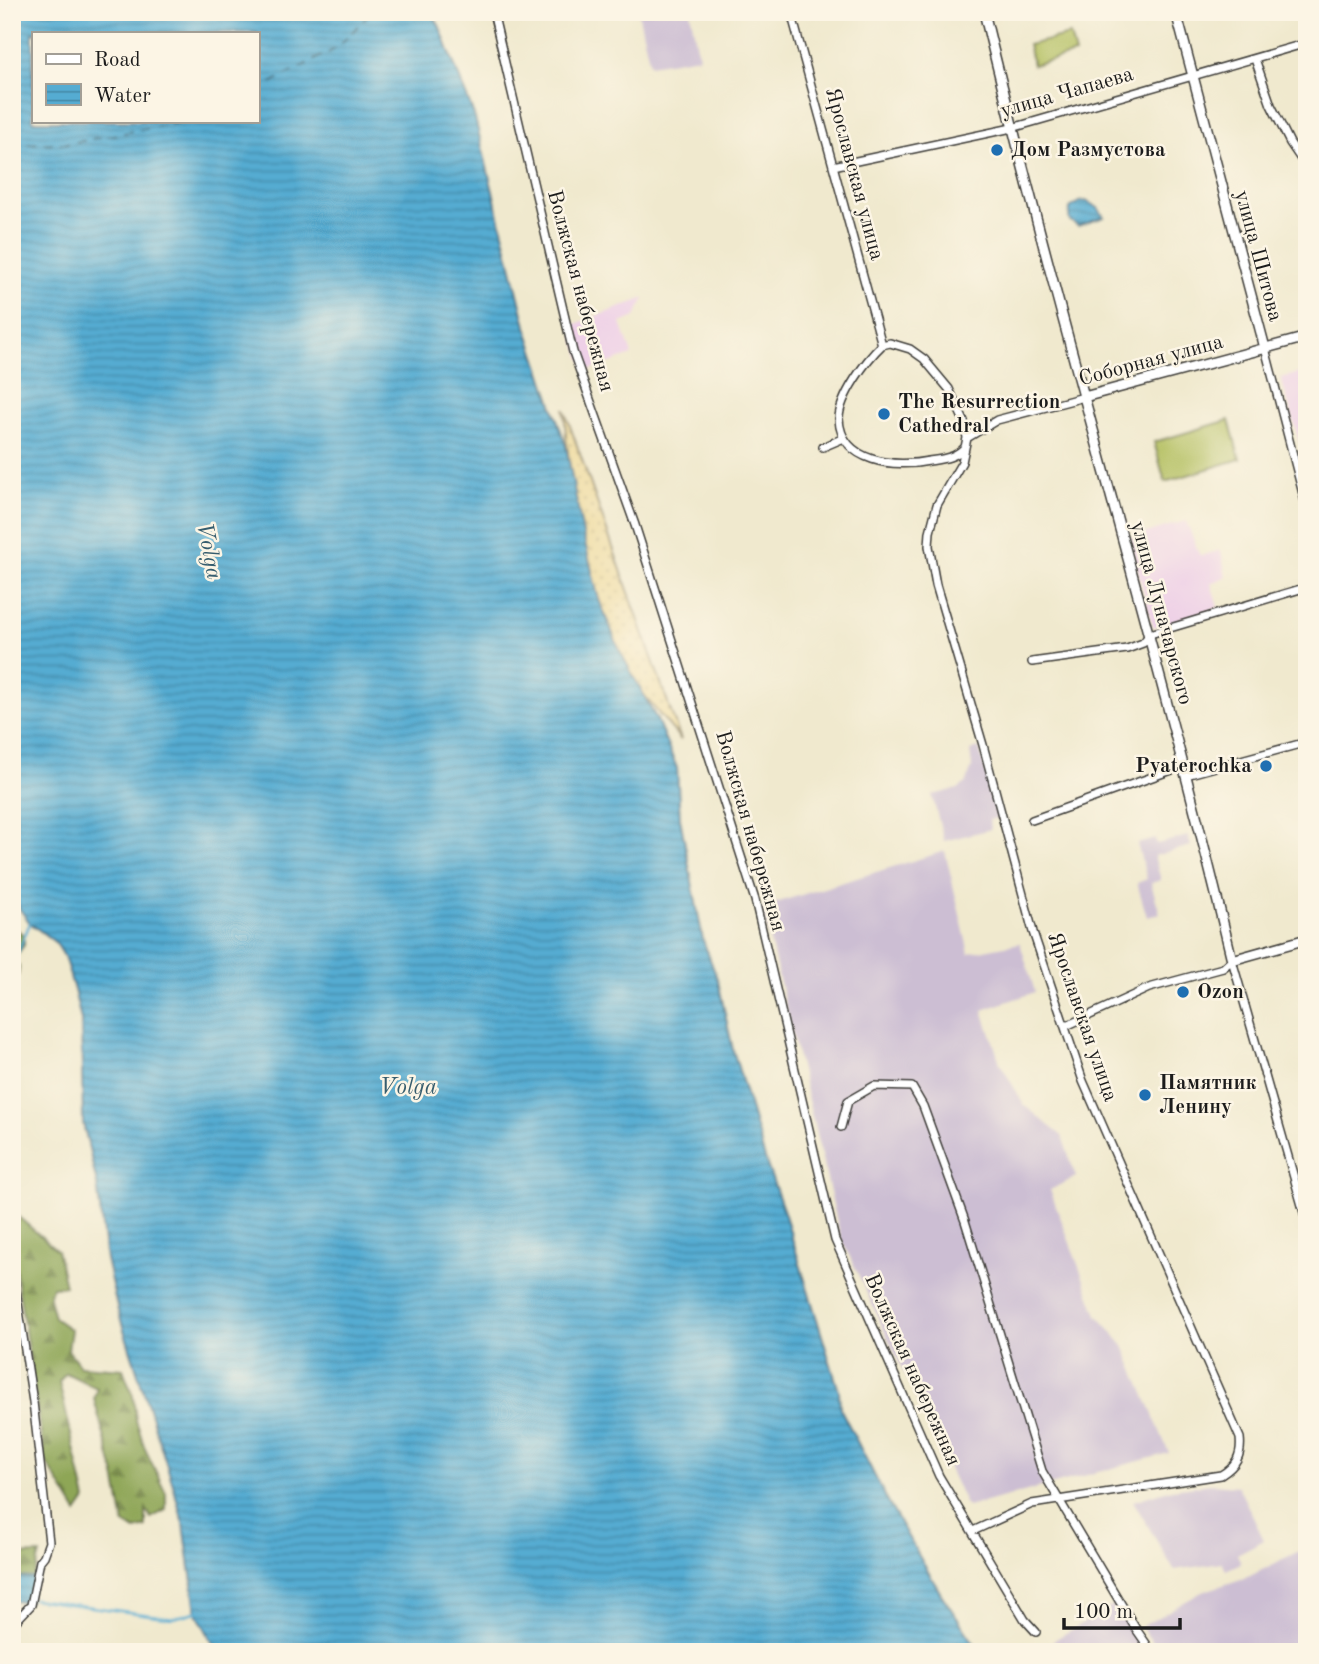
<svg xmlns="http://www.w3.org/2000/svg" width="1319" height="1664" viewBox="0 0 1319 1664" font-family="'Old Standard TT',serif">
  <defs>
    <pattern id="forest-firs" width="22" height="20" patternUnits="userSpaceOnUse" patternTransform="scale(1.75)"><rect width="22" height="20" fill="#8ea656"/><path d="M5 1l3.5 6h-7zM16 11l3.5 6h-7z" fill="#738646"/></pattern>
    <pattern id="sand-dots" width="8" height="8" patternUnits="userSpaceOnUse" patternTransform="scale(1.75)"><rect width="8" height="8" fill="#eeda9e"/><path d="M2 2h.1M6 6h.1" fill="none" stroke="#ccba88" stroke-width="1.8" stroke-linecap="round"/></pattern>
    <pattern id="water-rules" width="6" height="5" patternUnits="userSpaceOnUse" patternTransform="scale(1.75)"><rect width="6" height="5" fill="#55acd2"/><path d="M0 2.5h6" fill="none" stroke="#468baa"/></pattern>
  </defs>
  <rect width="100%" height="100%" fill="#fcf5e5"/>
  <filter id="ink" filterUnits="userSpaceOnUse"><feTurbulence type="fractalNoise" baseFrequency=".0143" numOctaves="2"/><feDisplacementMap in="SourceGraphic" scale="14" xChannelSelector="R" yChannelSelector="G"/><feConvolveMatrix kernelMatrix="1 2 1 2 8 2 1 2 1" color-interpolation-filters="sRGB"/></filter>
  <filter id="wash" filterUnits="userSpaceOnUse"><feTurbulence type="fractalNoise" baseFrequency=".00686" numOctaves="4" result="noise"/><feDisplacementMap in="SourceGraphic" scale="28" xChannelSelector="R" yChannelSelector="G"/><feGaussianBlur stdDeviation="1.57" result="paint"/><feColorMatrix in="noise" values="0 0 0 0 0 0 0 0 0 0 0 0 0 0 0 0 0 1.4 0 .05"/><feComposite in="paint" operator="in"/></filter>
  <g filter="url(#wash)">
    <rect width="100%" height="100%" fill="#f0e9ce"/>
    <path fill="#eed0e7" d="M645,298L635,317L621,323L632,355L586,371L573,336L576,335L573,325Z
      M1307,371V469L1281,378Z
      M1186,521L1200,556L1221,550L1226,577L1211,583L1218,608L1153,627L1129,538Z"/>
    <path fill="#ccbed3" d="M638,12H690L699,57L650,65Z
      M979,748L999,817L989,820L991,829L944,841L932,795L958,789L966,783L972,767L970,751Z
      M1188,836L1191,846L1154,856L1161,880L1151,883L1160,914L1147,917L1137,883L1147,879L1137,844L1155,839L1157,844Z
      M945,851L969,953L1020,943L1035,992L983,1010L1000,1063L1024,1105L1062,1136L1076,1177L1050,1190L1097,1315L1124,1346L1169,1453L967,1507L841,1238L762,907Z
      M1211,1484L1238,1486L1264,1540L1237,1554L1241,1563L1226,1570L1222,1563L1174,1570L1133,1501L1172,1489Z
      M1307,1547V1652H1160L1141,1627L1202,1592L1250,1576Z
      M1116,1604L1145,1652H1043L1054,1640Z"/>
    <path fill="url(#forest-firs)" stroke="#556139" stroke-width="2" d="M12,926L24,935V945L14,959L19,967L18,975L12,973Z
      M15,1214L57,1250L65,1286L52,1287L49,1298L54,1318L71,1330L68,1350L80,1366L123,1369L133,1396L136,1420L145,1449L166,1493V1510L151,1518L146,1509V1527L136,1530L124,1524L115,1475L94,1399L97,1388L66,1373L59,1382L86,1500L77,1513L45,1460L12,1247Z
      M40,1554L34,1578L12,1577V1555Z"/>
    <path fill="url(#sand-dots)" stroke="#857b5d" stroke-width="2" d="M564,409L681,740C668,724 653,708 641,690C593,621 569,492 564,409Z"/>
    <path fill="#b3bf60" stroke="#686e3e" stroke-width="2" d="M1070,35L1075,54L1033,65L1028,45Z
      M1229,420L1240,459L1165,482L1154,442Z"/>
    <path fill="url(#water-rules)" stroke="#386477" stroke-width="2" fill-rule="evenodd" d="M12,12H431L439,25L475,118L526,326L566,446L583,534L599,600L620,651L657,720L677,768L680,818L703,940L718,981L733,1050L766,1162L784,1212L839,1391L840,1408L889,1504L941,1594L980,1652H218L196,1612L185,1531L174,1488L118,1311L106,1259L97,1184L83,1123L81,1020L74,990L64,956L56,943L30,923L19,908L13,889L16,818L12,779ZM33,33H257V121H33Z
      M1086,201L1098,208L1104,217L1078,226L1069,220L1070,208L1079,202Z
      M12,1577L34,1578L29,1602L12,1601Z"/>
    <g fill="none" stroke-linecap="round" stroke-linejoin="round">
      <path stroke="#55acd2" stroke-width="2.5" d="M12,957L18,952L30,923
        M33,1599L173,1618L199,1611"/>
      <path stroke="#365d6e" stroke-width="2" stroke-dasharray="9 7" stroke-linecap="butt" d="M257,90L337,48L371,12
        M12,144L71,143L187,121"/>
    </g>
  </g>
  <g filter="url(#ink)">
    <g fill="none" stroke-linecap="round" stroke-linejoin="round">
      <defs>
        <path id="minor" d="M493,12L573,352L635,525L755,900L835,1240L939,1476L1025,1620L1036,1632
          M791,12L882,345L890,343L910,349L924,359L949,389L964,421L967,438L962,462L937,505L930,532L929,546L936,585L983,745L1033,932L1083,1081L1240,1438C1242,1455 1236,1466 1221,1475L1032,1504L973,1531
          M1255,59L1271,105L1290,143L1307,168
          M833,166L1012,128L1307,43
          M882,345C867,359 839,397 839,419C841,463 896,468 929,461C942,459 955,458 964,448
          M1265,348L1307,509
          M967,438L997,420L1084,397
          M823,447L844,438
          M1032,662L1127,649L1143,643L1150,634L1307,587
          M1186,775L1307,742
          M1032,820L1183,766
          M1066,1026L1149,988L1223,968L1232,960L1307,1223
          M841,1127L848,1101L874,1086L912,1087L923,1106L965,1221L1042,1471L1136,1629L1152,1652
          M12,1265L33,1402L49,1542L44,1556L40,1561L31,1605L12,1625"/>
        <path id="tertiary" d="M984,12C1061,330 1156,643 1232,960L1307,939
          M1176,12L1265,348
          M1084,397L1307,337"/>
      </defs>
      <use href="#minor" stroke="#3c3b37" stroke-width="10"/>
      <use href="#tertiary" stroke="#3c3b37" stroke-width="12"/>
      <use href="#minor" stroke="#fff" stroke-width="7"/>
      <use href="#tertiary" stroke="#fff" stroke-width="9"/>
    </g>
  </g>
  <g fill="#1f6fb2" stroke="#fcf5e5" stroke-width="2.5">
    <circle cx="997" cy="150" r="7"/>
    <circle cx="884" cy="414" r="7"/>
    <circle cx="1266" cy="766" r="7"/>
    <circle cx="1183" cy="992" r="7"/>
    <circle cx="1145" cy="1095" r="7"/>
  </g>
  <g text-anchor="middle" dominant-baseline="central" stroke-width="5" stroke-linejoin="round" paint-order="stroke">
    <g font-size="21" fill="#1c1c1c" stroke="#fcf5e5">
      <text transform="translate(1067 93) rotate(-16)">улица Чапаева</text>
      <text transform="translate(854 174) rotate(75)">Ярославская улица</text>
      <text transform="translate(1258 256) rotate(75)">улица Шитова</text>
      <text transform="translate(580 291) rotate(75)">Волжская набережная</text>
      <text transform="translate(1151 361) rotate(-15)">Соборная улица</text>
      <text transform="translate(1161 613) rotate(75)">улица Луначарского</text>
      <text transform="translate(750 831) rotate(74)">Волжская набережная</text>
      <text transform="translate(1082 1017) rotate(71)">Ярославская улица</text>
      <text transform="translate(912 1370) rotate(66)">Волжская набережная</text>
    </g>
    <g font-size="21" font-weight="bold" fill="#1c1c1c" stroke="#fcf5e5" text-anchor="start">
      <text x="1011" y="150">Дом Размустова</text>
      <text x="898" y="402">The Resurrection<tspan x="898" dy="24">Cathedral</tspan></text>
      <text x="1252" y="766" text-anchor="end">Pyaterochka</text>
      <text x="1197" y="992">Ozon</text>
      <text x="1159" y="1083">Памятник<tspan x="1159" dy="24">Ленину</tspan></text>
    </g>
    <g font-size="23" font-style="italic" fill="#365d6e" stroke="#fcf5e5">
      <text transform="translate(209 551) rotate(79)">Volga</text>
      <text x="408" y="1087">Volga</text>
    </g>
  </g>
  <rect width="1319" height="1664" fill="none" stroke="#fcf5e5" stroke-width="42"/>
  <rect x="32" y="32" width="228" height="91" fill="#fcf5e5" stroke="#a29e95" stroke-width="2"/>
  <rect x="46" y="54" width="35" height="10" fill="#ffffff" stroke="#a29e95" stroke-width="2"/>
  <text x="94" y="66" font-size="21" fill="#1c1c1c">Road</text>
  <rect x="46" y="84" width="35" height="21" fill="url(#water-rules)" stroke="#a29e95" stroke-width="2"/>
  <text x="94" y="102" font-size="21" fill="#1c1c1c">Water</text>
  <path d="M1064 1618v10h116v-10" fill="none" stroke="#1c1c1c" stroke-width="3.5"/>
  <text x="1074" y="1618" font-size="21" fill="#1c1c1c" stroke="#fcf5e5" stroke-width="5" paint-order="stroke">100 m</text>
</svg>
